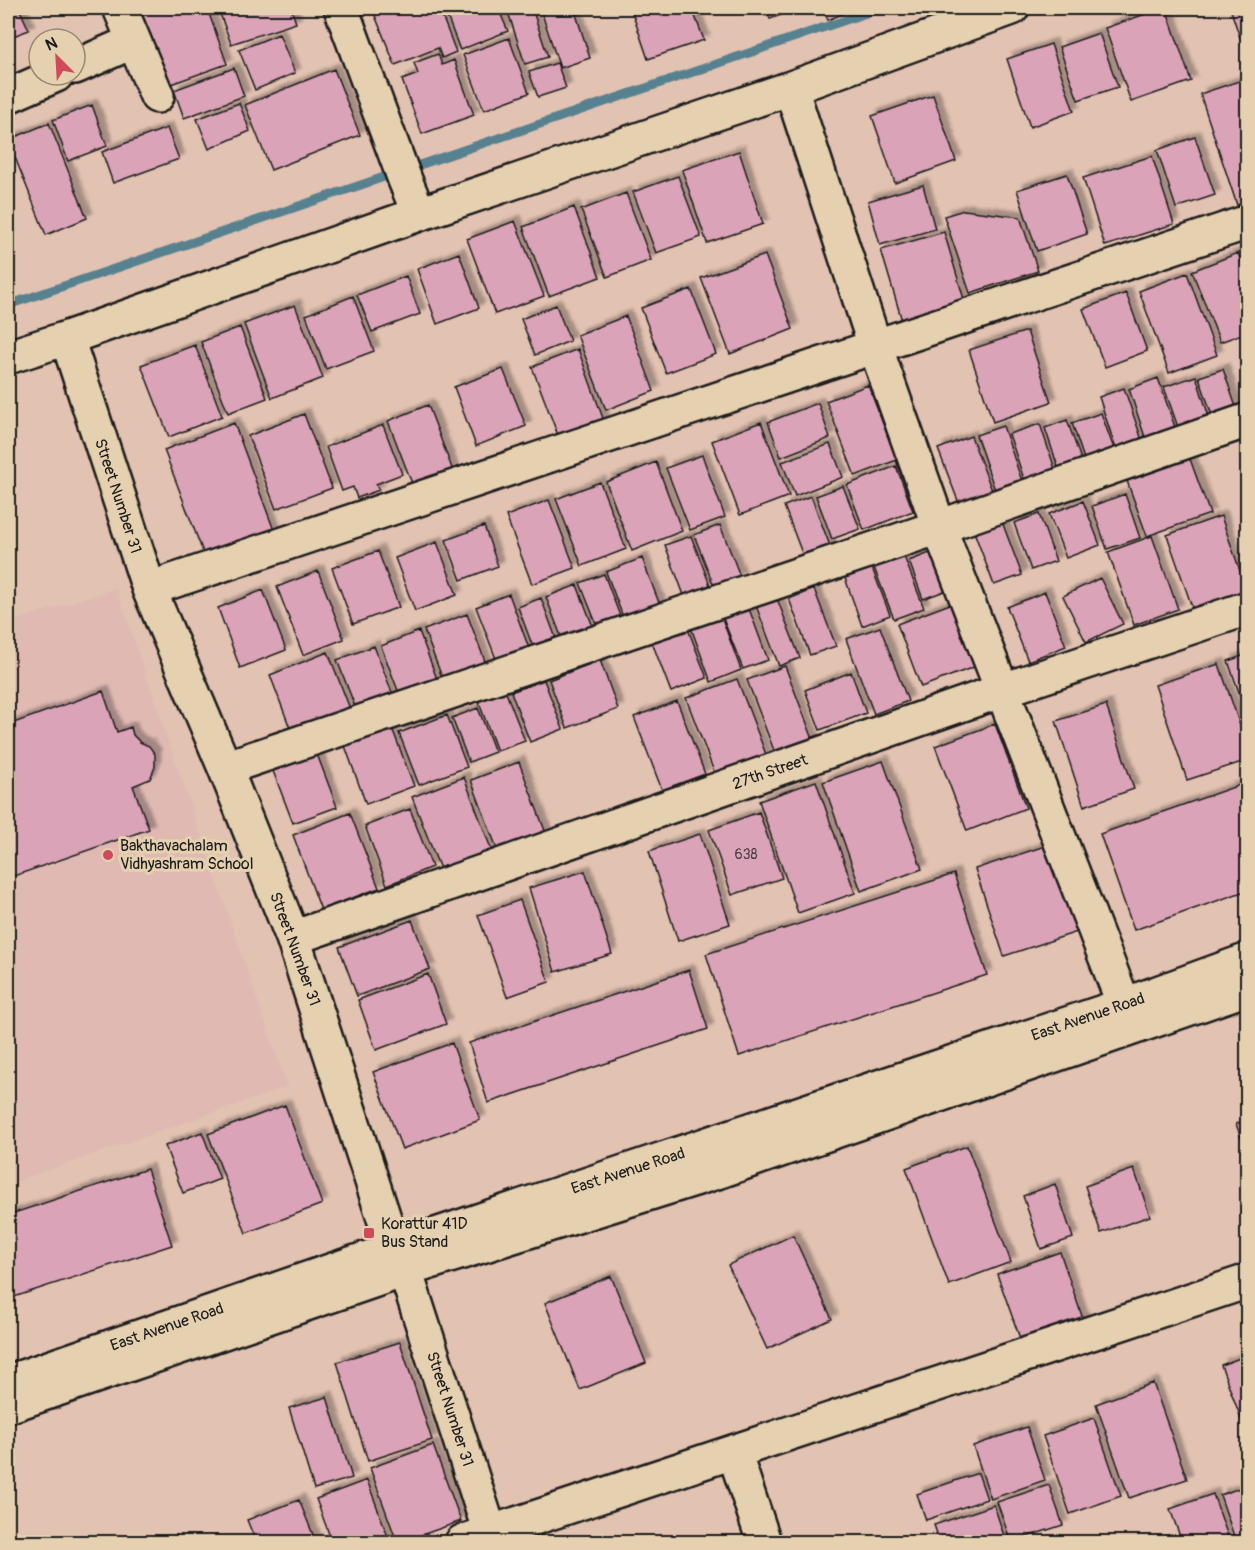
<svg xmlns="http://www.w3.org/2000/svg" width="1255" height="1550" viewBox="0 0 1255 1550" font-family="Pangolin,sans-serif">
  <defs>
    <filter id="shadow"><feDropShadow dx="5.5" dy="-5.5" stdDeviation="1.5" flood-color="#0004"/></filter>
  </defs>
  <rect width="100%" height="100%" fill="#e2c2b1"/>
  <filter id="ink" filterUnits="userSpaceOnUse"><feTurbulence type="fractalNoise" baseFrequency=".0167" numOctaves="2"/><feDisplacementMap in="SourceGraphic" scale="12" xChannelSelector="R" yChannelSelector="G"/><feConvolveMatrix kernelMatrix="1 2 1 2 8 2 1 2 1" color-interpolation-filters="sRGB"/></filter>
  <g filter="url(#ink)">
    <path fill="#e0b9b3" d="M116,588L287,1087L8,1184V623Z"/>
    <g fill="none" stroke-linecap="round" stroke-linejoin="round">
      <path stroke="#568290" stroke-width="9" d="M8,305L881,8"/>
    </g>
    <path fill="#dba3b7" stroke="#1c1c1c" stroke-width="1.5" filter="url(#shadow)" d="M8,8H19L29,30L8,38Z
      M157,8H207L227,64L168,85L142,13Z
      M218,8H291L296,23L231,44Z
      M372,8H439L456,52L442,58L438,48L395,65Z
      M444,8H498L508,31L460,50Z
      M512,8H532L548,57L525,64L507,9Z
      M540,8H574L590,58L560,68Z
      M645,8H692L704,40L648,59L632,12Z
      M766,8H800L770,19Z
      M822,8H856L828,20Z
      M1163,8H1166L1191,81L1131,102L1105,28Z
      M1230,8H1248L1247,58Z
      M1099,33L1118,87L1078,100L1059,47Z
      M279,34L295,73L255,90L239,50Z
      M509,38L529,93L484,110L463,55Z
      M1051,44L1074,111L1030,127L1007,59Z
      M438,54L442,65L454,60L474,115L422,134L402,80L418,74L414,63Z
      M557,63L566,88L538,97L529,72Z
      M234,68L244,96L184,118L174,90Z
      M334,69L360,135L271,170L245,105Z
      M1248,78V202L1237,205L1200,94Z
      M933,95L956,161L895,183L872,116Z
      M239,103L250,131L209,149L197,119Z
      M92,105L107,146L68,161L53,120Z
      M49,123L87,218L46,235L8,140Z
      M167,128L179,159L113,183L102,152Z
      M1195,137L1215,195L1176,208L1157,150Z
      M739,151L763,224L707,243L682,170Z
      M1152,156L1174,224L1105,246L1083,178Z
      M1067,174L1087,234L1037,251L1017,190Z
      M678,176L701,237L656,253L633,192Z
      M923,185L935,229L880,245L868,201Z
      M626,193L651,260L607,277L581,210Z
      M574,207L600,277L549,296L523,227Z
      M964,210L1020,217L1038,271L970,293L944,216Z
      M515,221L544,296L495,314L467,239Z
      M944,232L966,306L903,324L881,250Z
      M459,253L479,308L437,324L417,269Z
      M1238,253L1248,278V332L1220,342L1192,271Z
      M765,255L793,329L730,354L701,278Z
      M1187,273L1217,355L1169,373L1139,291Z
      M406,276L420,314L372,332L357,295Z
      M691,289L716,354L666,373L641,308Z
      M1126,293L1147,351L1105,367L1083,309Z
      M353,296L374,351L326,369L306,315Z
      M295,305L323,378L272,398L244,324Z
      M556,305L570,341L535,355L521,319Z
      M626,316L654,391L606,410L577,335Z
      M240,327L267,398L228,413L201,342Z
      M1027,331L1051,402L993,422L969,350Z
      M195,345L222,416L169,437L141,365Z
      M578,349L604,421L559,438L532,367Z
      M503,369L526,426L476,446L454,387Z
      M1223,369L1237,410L1213,418L1199,377Z
      M1196,376L1210,420L1179,430L1164,387Z
      M1158,378L1176,430L1146,440L1129,389Z
      M868,385L897,460L855,476L826,401Z
      M1124,388L1142,440L1116,449L1099,397Z
      M818,403L830,438L781,457L768,422Z
      M428,405L453,471L413,486L388,421Z
      M1101,413L1114,449L1084,459L1072,423Z
      M304,414L332,488L276,509L248,436Z
      M1067,420L1084,468L1061,476L1045,428Z
      M761,422L789,496L740,515L712,441Z
      M234,423L278,541L209,568L164,450Z
      M1040,424L1057,475L1026,485L1009,434Z
      M383,425L402,474L376,484L379,490L357,498L353,487L342,491L326,447Z
      M1003,426L1023,484L996,493L976,435Z
      M971,436L993,493L960,506L938,449Z
      M830,444L843,477L795,496L782,462Z
      M702,455L725,517L690,530L666,468Z
      M1190,459L1210,514L1147,536L1127,481Z
      M656,462L682,531L632,551L606,482Z
      M896,466L913,511L864,530L847,485Z
      M600,482L626,549L582,566L556,499Z
      M843,486L860,529L832,539L816,496Z
      M1125,494L1140,538L1107,549L1092,506Z
      M811,496L832,551L805,561L784,506Z
      M549,500L575,568L532,584L506,516Z
      M1083,501L1100,545L1066,558L1049,514Z
      M1039,514L1056,561L1031,570L1014,523Z
      M1221,516L1247,591L1193,610L1167,535Z
      M1001,519L1022,575L994,585L973,529Z
      M720,525L740,576L714,586L694,535Z
      M484,526L498,566L461,580L446,540Z
      M691,536L710,585L684,595L665,545Z
      M1152,536L1178,609L1134,625L1108,552Z
      M437,542L457,595L415,611L395,558Z
      M378,551L399,607L353,624L332,568Z
      M935,551L950,589L923,599L909,561Z
      M903,554L924,608L894,619L873,565Z
      M642,558L661,608L625,622L606,572Z
      M872,568L890,615L862,626L845,578Z
      M318,571L344,639L303,655L277,587Z
      M604,574L623,624L600,633L580,583Z
      M1100,578L1123,624L1086,642L1063,596Z
      M577,585L595,632L564,644L546,597Z
      M814,589L836,646L810,655L789,599Z
      M263,590L286,650L240,668L218,608Z
      M1045,592L1066,646L1028,661L1007,607Z
      M509,594L530,651L498,664L476,607Z
      M776,596L800,658L779,666L755,603Z
      M541,598L557,641L534,650L518,607Z
      M950,604L974,667L921,687L897,624Z
      M748,606L768,660L743,669L722,616Z
      M720,613L741,670L711,682L690,625Z
      M467,614L488,669L445,685L424,630Z
      M686,624L707,678L671,692L650,637Z
      M880,627L908,701L874,714L846,639Z
      M419,631L440,687L402,701L381,646Z
      M374,646L395,700L358,714L337,660Z
      M328,652L352,714L293,736L270,675Z
      M1248,654V718L1228,661Z
      M600,660L618,709L567,728L549,680Z
      M1219,664L1248,749V760L1187,780L1155,685Z
      M785,666L816,747L778,761L747,680Z
      M851,672L866,713L820,730L805,690Z
      M737,679L767,757L716,777L686,698Z
      M544,680L563,729L530,742L511,692Z
      M505,690L525,741L497,751L478,700Z
      M103,691L117,732L131,727L133,735L140,742L149,746L155,754V767L150,779L133,786L149,829L8,878V725Z
      M677,701L705,774L662,790L634,717Z
      M1106,705L1134,789L1084,806L1056,721Z
      M478,708L495,752L469,762L452,718Z
      M447,715L467,767L419,785L399,733Z
      M995,724L1026,808L967,831L935,746Z
      M392,728L414,786L366,804L345,746Z
      M317,754L337,807L293,823L273,771Z
      M883,761L922,869L861,891L823,782Z
      M519,762L547,836L499,854L471,780Z
      M464,777L493,854L442,874L412,797Z
      M816,781L855,893L798,913L759,801Z
      M1248,782V890L1134,930L1100,834Z
      M410,809L432,867L387,885L365,826Z
      M759,812L782,878L732,895L709,830Z
      M350,813L379,888L321,910L293,835Z
      M700,834L730,924L678,941L649,851Z
      M1048,845L1077,932L1004,956L975,869Z
      M585,871L612,954L555,972L529,888Z
      M954,874L987,975L739,1056L706,954Z
      M520,900L549,982L507,997L478,915Z
      M412,920L430,969L357,996L339,947Z
      M689,970L708,1029L488,1103L469,1043Z
      M428,974L446,1024L376,1050L358,1000Z
      M452,1043L480,1120L402,1149L373,1072Z
      M285,1105L322,1204L246,1233L208,1134Z
      M1248,1120V1156L1236,1124Z
      M202,1132L220,1179L183,1193L165,1146Z
      M967,1146L1011,1262L949,1285L906,1168Z
      M147,1169L172,1245L8,1299V1215Z
      M1134,1169L1150,1216L1101,1233L1085,1186Z
      M1055,1184L1073,1238L1041,1249L1023,1196Z
      M793,1235L832,1319L767,1349L728,1265Z
      M1060,1252L1084,1322L1022,1344L997,1274Z
      M611,1276L646,1363L580,1390L545,1303Z
      M400,1342L432,1440L368,1461L337,1362Z
      M1248,1355V1437L1221,1365Z
      M1153,1383L1187,1479L1129,1498L1096,1404Z
      M327,1397L352,1478L314,1489L289,1408Z
      M1094,1418L1121,1496L1070,1514L1043,1436Z
      M1027,1427L1045,1480L991,1499L973,1446Z
      M433,1445L461,1521L402,1542H397L370,1468Z
      M978,1473L987,1499L926,1520L917,1494Z
      M367,1480L390,1542H332L316,1499Z
      M1049,1485L1063,1525L1011,1542L997,1502Z
      M1248,1485V1542H1236L1220,1495Z
      M1213,1494L1230,1542H1182L1170,1509Z
      M299,1500L316,1542H256L247,1520Z
      M994,1505L1006,1542H940L934,1525Z"/>
    <g fill="none" stroke-linecap="round" stroke-linejoin="round">
      <defs>
        <path id="minor" d="M120,8L157,96
          M341,8L405,180L419,214
          M75,67L134,41
          M791,88L875,346L939,527L1124,1005
          M8,96L56,75
          M67,338L149,589L225,768L293,938L394,1249L405,1270L493,1542
          M8,357L67,338L419,214L791,88L1012,8
          M149,589L1248,222
          M225,768L939,527L1248,420
          M293,938L1003,690L1248,608
          M734,1452L764,1542
          M462,1542L1248,1281"/>
        <path id="major" d="M8,1382L394,1249L1124,1005L1248,960
          M8,1406L405,1270L723,1170L1248,988"/>
      </defs>
      <use href="#minor" stroke="#1c1c1c" stroke-width="38"/>
      <use href="#major" stroke="#1c1c1c" stroke-width="38"/>
      <use href="#minor" stroke="#e5d0af" stroke-width="33"/>
      <use href="#major" stroke="#e5d0af" stroke-width="33"/>
    </g>
  </g>
  <g fill="#d1495b" stroke="#e5d0af" stroke-width="2">
    <circle cx="108" cy="855" r="6"/>
    <rect x="363" y="1227" width="12" height="12" rx="3"/>
  </g>
  <g text-anchor="middle" dominant-baseline="central" stroke-width="6" stroke-linejoin="round" paint-order="stroke">
    <g font-size="14" fill="#4c3e43">
      <text x="746" y="854">638</text>
    </g>
    <g font-size="16" fill="#1c1c1c" stroke="#e5d0af">
      <text transform="translate(118 496) rotate(72)">Street Number 31</text>
      <text transform="translate(770 772) rotate(-19)">27th Street</text>
      <text transform="translate(295 949) rotate(70)">Street Number 31</text>
      <text transform="translate(1088 1017) rotate(-19)">East Avenue Road</text>
      <text transform="translate(628 1171) rotate(-18)">East Avenue Road</text>
      <text transform="translate(167 1327) rotate(-19)">East Avenue Road</text>
      <text transform="translate(450 1409) rotate(72)">Street Number 31</text>
    </g>
    <g font-size="16" fill="#1c1c1c" stroke="#e5d0af" text-anchor="start">
      <text x="120" y="846">Bakthavachalam<tspan x="120" dy="18">Vidhyashram School</tspan></text>
      <text x="381" y="1224">Korattur 41D<tspan x="381" dy="18">Bus Stand</tspan></text>
    </g>
  </g>
  <rect width="1255" height="1550" fill="none" stroke="#e5d0af" stroke-width="30"/>
  <rect x="15" y="15" width="1225" height="1520" fill="none" stroke="#1c1c1c" stroke-width="2" filter="url(#ink)"/>
  <g transform="translate(57 57) rotate(336)"><circle r="28" fill="#e5d0af" stroke="#958874" stroke-width="1.5"/>
  <path d="M0-4.5L10 22L0 15L-10 22Z" fill="#d1495b"/>
  <text y="-9" font-size="16" font-weight="bold" text-anchor="middle" fill="#1c1c1c">N</text>
  </g>
</svg>
